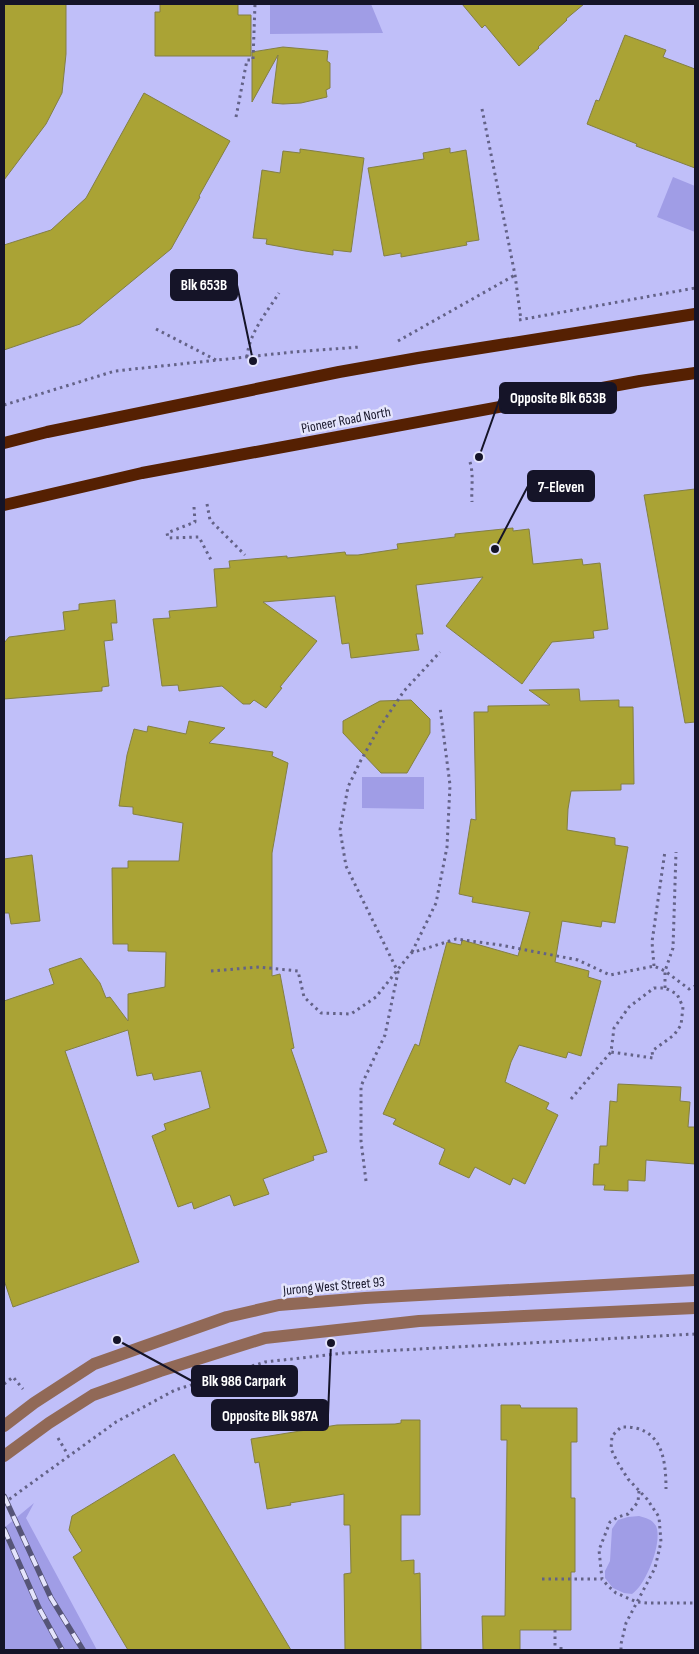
<svg xmlns="http://www.w3.org/2000/svg" width="699" height="1654" viewBox="0 0 699 1654" font-family="'Sofia Sans Condensed',sans-serif">
  <rect width="100%" height="100%" fill="#c0bff9"/>
  <path fill="#a09de6" d="M270,4H371L383,33L270,34Z
    M673,177L695,186V232L657,217Z
    M362,777H424V809L362,808Z
    M34,1503L26,1518L97,1650H4V1528Z
    M639,1516C646,1518 652,1519 656,1526C663,1542 646,1585 632,1594L624,1593L613,1588L605,1578V1571L610,1561L612,1529L618,1520L628,1517Z"/>
  <path fill="#aaa335" stroke="#837f44" d="M4,4H66V54L62,93L46,124L4,180Z
    M160,4H238V15H251V56H155V12H160Z
    M462,4H584L566,19L567,20L538,47L539,48L519,66L485,25L482,28Z
    M625,35L666,50L663,57L695,69V168L636,146L637,144L587,124L596,100L599,101Z
    M283,47L328,51L327,61L330,63V88L326,90L327,97L301,103L283,104L272,103L278,55L252,102V52Z
    M144,93L230,141L199,196L200,197L171,249L80,324L4,350V245L51,230L86,198Z
    M450,148V153L466,150L479,240L466,242L467,245L401,257V253L384,256L368,168L424,159L423,153Z
    M300,149L364,158L351,252L333,250V255L305,251L266,244L267,239L253,238L262,170L280,173L283,151L300,153Z
    M695,489V722L685,723L644,495Z
    M513,528V531L529,529L533,564L582,559L583,565L600,563L608,629L593,631L594,638L552,642L522,684L446,626L483,577L416,585L423,634H416L419,650L351,658L349,643L342,644L335,596L263,602L317,641L280,687L282,688L266,708L254,700L250,704H243L222,686L179,691L178,685L162,686L153,619L170,618L169,611L217,607L214,569L230,568L229,561L287,556V558L345,552L346,555H358L398,549L397,544L455,537V534Z
    M115,600L117,623H111L113,640L104,641L109,686L102,687V691L4,699V643L9,637L65,630L63,612L79,610V604Z
    M579,689L580,701L619,700V707H633L634,784H621V790L571,791L568,809L567,830L615,838V845L628,847L615,923L602,921L601,927L562,921L555,962L589,971L588,977L601,981L581,1056L568,1052L566,1058L519,1045L511,1062L505,1082L549,1103L546,1109L558,1115L525,1184L513,1178L510,1185L475,1167L469,1178L439,1164L445,1149L393,1124L396,1119L383,1114L415,1044L419,1046L447,942L461,945L462,940L518,956L530,912L472,902L473,897L459,894L471,819L476,820L474,712H488V706L550,705L529,690Z
    M411,700L430,719V733L407,773H381L343,733V721L380,701Z
    M189,721L225,728L209,743L273,752L272,756L288,763L272,853V976L280,974L294,1048L291,1049L327,1152L313,1156L314,1160L263,1179L269,1194L234,1206L230,1195L194,1209L192,1202L178,1207L152,1136L166,1130L164,1124L210,1108L201,1071L154,1080L152,1073L137,1076L128,1030L65,1051L139,1262L13,1307L4,1280V1001L54,984L49,969L81,958L100,983L106,998L110,997L128,1021V994L165,987L166,952L128,951V944H113L112,868H128V861H179L183,823L133,814V807L119,806L127,755L134,729L147,732L148,726L186,734Z
    M32,855L40,921L11,924L9,913H4V859Z
    M618,1084L681,1087L680,1101L690,1102L688,1127H695V1164L646,1160L645,1181L628,1180V1191L604,1190L605,1185H593L594,1164H599L600,1146H607L610,1101L617,1102Z
    M501,1405H520L521,1408H577V1442H571V1498H575V1572H571V1630H520V1650H483L482,1616H505L507,1440H501Z
    M401,1420H420V1515H401V1561L414,1560V1574L420,1573L421,1650H345L344,1574L351,1573L350,1525H344V1494L290,1503L291,1505L267,1509L259,1462L255,1463L251,1439L337,1425L395,1424L401,1423Z
    M174,1454L192,1484L291,1650H128L73,1557L82,1551L69,1530L72,1516Z"/>
  <g fill="none" stroke-linecap="round" stroke-linejoin="round">
    <path stroke="#636287" stroke-width="3" stroke-dasharray="2.5 4" stroke-linecap="butt" d="M482,109L515,275L521,320
      M236,117L247,60H253L255,4
      M519,320L695,288
      M156,329L216,360
      M398,341L515,275
      M247,357C249,333 267,312 279,293
      M4,405L115,371L293,352L360,347
      M470,462C474,475 471,489 472,502
      M207,504L210,520L245,555
      M194,507L195,522L167,533L168,538L199,537L211,560
      M412,952L436,903L447,847L450,785L440,707
      M654,966L652,942L665,851
      M211,971L259,967L298,971L304,997L321,1013L351,1014L376,997L411,953L456,939L500,945L578,960L610,975L654,966L665,971L689,989L695,986
      M665,988V971L673,948L676,852
      M571,1099L611,1052L614,1028L629,1007L654,988H665L677,994L683,1007L681,1025L674,1035L652,1051L653,1058L611,1052
      M366,1181L361,1141V1086L385,1035L398,972L346,866L340,830L348,787L360,762L379,728L404,691L440,652
      M4,1384L13,1377L23,1389
      M58,1438L68,1455
      M639,1491L638,1502L628,1514L618,1517L610,1522L599,1550L602,1579L608,1586L616,1593L637,1602L647,1603H695
      M4,1503L116,1422L175,1390L265,1362L345,1353L695,1334
      M542,1579H602
      M555,1630V1647
      M561,1647V1650
      M621,1650V1644L626,1623L655,1568L661,1542L659,1517L647,1499L628,1479L618,1463L611,1449L612,1436L621,1427C661,1425 666,1457 666,1489"/>
    <path stroke="#916957" stroke-width="12" d="M4,1426L34,1403L94,1364L227,1317L279,1305L365,1298L695,1280
      M4,1456L49,1423L93,1395L160,1371L265,1338L419,1321L695,1308"/>
    <path stroke="#552002" stroke-width="12" d="M4,443L47,432L339,372L418,358L695,314
      M4,505L142,473L640,381L695,373"/>
    <defs>
      <path id="rail" d="M4,1496L51,1598L83,1650
        M4,1529L39,1608L62,1650"/>
    </defs>
    <use href="#rail" stroke="#565578" stroke-width="5.5"/>
    <use href="#rail" stroke="#e4e4fc" stroke-width="4" stroke-dasharray="11" stroke-linecap="butt"/>
  </g>
  <g text-anchor="middle" dominant-baseline="central" stroke-width="5" stroke-linejoin="round" paint-order="stroke">
    <g font-size="14" fill="#151428" stroke="#e4e4fc">
      <text transform="translate(346 420) rotate(-11)">Pioneer Road North</text>
      <text transform="translate(334 1286) rotate(-5)">Jurong West Street 93</text>
    </g>
  </g>
  <path fill="none" stroke="#151428" stroke-width="2" d="M253 361L237 285M479 457L500 398M495 549L528 486M117 1340L192 1381M331 1343L328 1415"/>
  <g fill="#151428" stroke="#e4e4fc" stroke-width="2">
    <circle cx="253" cy="361" r="5"/>
    <circle cx="479" cy="457" r="5"/>
    <circle cx="495" cy="549" r="5"/>
    <circle cx="117" cy="1340" r="5"/>
    <circle cx="331" cy="1343" r="5"/>
  </g>
  <g fill="#151428" stroke="#151428" stroke-width="2">
    <rect x="171" y="270" width="66" height="30" rx="5"/>
    <rect x="500" y="383" width="116" height="30" rx="5"/>
    <rect x="528" y="471" width="66" height="30" rx="5"/>
    <rect x="192" y="1366" width="105" height="30" rx="5"/>
    <rect x="212" y="1400" width="116" height="30" rx="5"/>
  </g>
  <g font-size="15" text-anchor="middle" font-weight="bold" fill="#fff">
    <text x="204" y="290">Blk 653B</text>
    <text x="558" y="403">Opposite Blk 653B</text>
    <text x="561" y="492">7-Eleven</text>
    <text x="244" y="1386">Blk 986 Carpark</text>
    <text x="270" y="1421">Opposite Blk 987A</text>
  </g>
  <rect width="699" height="1654" fill="none" stroke="#151428" stroke-width="10"/>
</svg>
